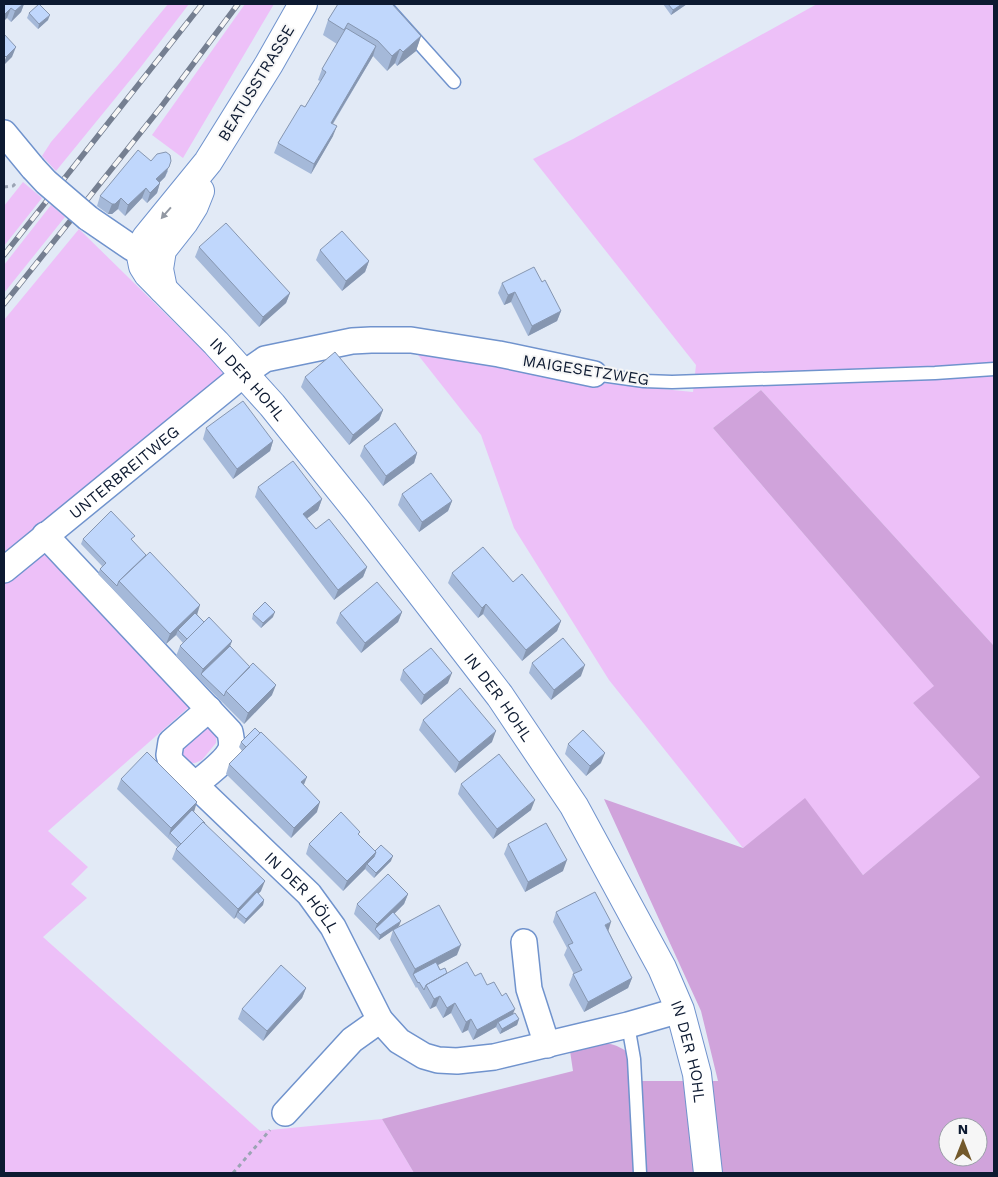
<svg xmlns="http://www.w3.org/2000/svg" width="998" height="1177" viewBox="0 0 998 1177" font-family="'Work Sans',sans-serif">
  <rect width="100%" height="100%" fill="#e2eaf6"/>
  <path fill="#edc0f8" d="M168,4H189L140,68L56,171L42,156L51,142L118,65Z
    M245,4H274L183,158L152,135Z
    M817,4H994V646L761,390L713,428L935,687L913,703L981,777L863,875L805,799L743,848L609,680L514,528L481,435L411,346L601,383L693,392L696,365L533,159L573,139Z
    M23,182L42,198L4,246V206Z
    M51,205L65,217L4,293V265Z
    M79,229L231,378L30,537L189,707L48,831L88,867L71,884L87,898L43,937L260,1131L382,1119L414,1173H4V320Z
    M201,724L217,729L216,743L202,760L195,763H189L182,757L181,746Z"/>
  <path fill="#d0a3db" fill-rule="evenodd" d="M761,390L994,646V1173H414L382,1119L573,1071L570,1051C593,1045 605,1037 626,1051L633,1081H718L701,1011L604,799L743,848L805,798L863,875L980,777L913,703L934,686L713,428ZM948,1127H978V1157H948Z"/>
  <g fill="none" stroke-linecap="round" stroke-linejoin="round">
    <defs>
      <path id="service" d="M384,4L454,82
        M594,374L644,381L672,382L935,373L994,369
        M628,1025L634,1059L640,1173"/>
      <g id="minor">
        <path d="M4,133L33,168"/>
        <path d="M88,218L132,248L160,255"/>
        <path d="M45,535L230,732C231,738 233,745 230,751C225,762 205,776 195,785"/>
        <path id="s1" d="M4,570L245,373L265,359L352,341L371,340H411L499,354L594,374"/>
        <path id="s2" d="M209,709L171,742L169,755L171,762L309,894L333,927L380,1020L399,1041L424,1056L438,1060L457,1061L494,1057L628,1025L680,1010"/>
        <path d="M524,942L529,989L547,1045"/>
        <path d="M285,1113L352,1040L380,1020"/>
      </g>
      <g id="tertiary">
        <path id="s3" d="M303,4L269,64L208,162L146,238L141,256L143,266L148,274L216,343L272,405L358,512L500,696L574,806L662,968L680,1010L697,1074L708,1173"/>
        <path d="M163,289L159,269L162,250L184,222L194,206L200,191"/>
      </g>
    </defs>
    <use href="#service" stroke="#7093cd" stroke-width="15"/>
    <use href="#minor" stroke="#7093cd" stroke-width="28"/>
    <use href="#tertiary" stroke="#7093cd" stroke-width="30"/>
    <path stroke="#9ba4b4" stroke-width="3" stroke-dasharray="4 4" stroke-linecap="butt" d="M4,187L13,186L16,183
      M233,1173L270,1130"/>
    <use href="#service" stroke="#fff" stroke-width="12"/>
    <use href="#minor" stroke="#fff" stroke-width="25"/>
    <use href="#tertiary" stroke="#fff" stroke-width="28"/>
    <defs>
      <path id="rail" d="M4,255L202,4
        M4,304L161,107L238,4"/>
    </defs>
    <use href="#rail" stroke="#757f91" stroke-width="5.5"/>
    <use href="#rail" stroke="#f6f6f6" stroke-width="4" stroke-dasharray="11" stroke-linecap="butt"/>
    <defs>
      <path id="minor-bridge" d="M33,168L46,182L88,218"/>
    </defs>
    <use href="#minor-bridge" stroke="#7093cd" stroke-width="28" stroke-linecap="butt"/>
    <use href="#minor-bridge" stroke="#fff" stroke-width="25"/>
  </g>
  <path fill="#a5b9d9" d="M4,4H24L21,12L11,22L7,18Z
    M338,4L421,36L416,51L397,66L395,63L387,71L373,56L333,124V136L311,174L274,153L278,143L305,107L320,81L318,80L322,69L337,44L323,35L328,20Z
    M663,4H687L671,15Z
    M29,13L48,20L38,29L27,18Z
    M151,161L168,171L165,177L160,182L157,193L147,203L142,198L125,216L118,209L112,214H108L97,206L100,196Z
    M199,247L290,293L286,303L259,327L195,257Z
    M320,250L369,261L365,272L342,291L316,260Z
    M542,282L561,311L557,321L528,336L511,302L504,305L498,293L502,283Z
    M305,377L383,410L379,420L349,445L301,387Z
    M206,428L273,441L270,451L233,479L203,439Z
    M364,446L417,453L414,463L383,486L360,456Z
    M258,487L322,499L318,510L307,518L316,529L367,567L363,577L334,600L255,497Z
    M402,494L452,501L448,511L419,532L398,505Z
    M83,539L133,541L204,622L232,641L230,646L272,695L244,724L176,656L180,646L183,643L176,635L166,644L98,574L100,569L102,566L81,544Z
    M452,573L513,582L561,621L557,631L522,661L483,614L478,618L448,583Z
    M402,612L398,622L361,653L336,623L340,613Z
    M253,614L273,617L261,628L252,619Z
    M532,663L581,676L551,700L529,673Z
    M403,670L448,683L421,705L400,680Z
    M423,720L492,742L455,773L419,730Z
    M241,742L304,785L317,812L291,838L226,774L229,764L242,751L239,747Z
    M568,744L601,763L586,776L565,754Z
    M121,779L194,812L205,823L261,891L258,894L264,900L263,905L244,924L236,917L234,919L172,859L176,849L178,848L117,789Z
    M461,784L531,810L493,839L458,794Z
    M359,835L375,851L391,861L374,878L365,869L343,891L306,854L309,844Z
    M508,844L563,871L525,892L504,854Z
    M408,894L404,904L394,914L399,926L379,940L354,914L357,904Z
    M556,912L608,930L632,978L628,988L584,1012L569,985L573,974H574L564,955L567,948L553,922Z
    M393,930L457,955L438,965L440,970L447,973L475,976L487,985L513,1014L519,1019L517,1025L500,1034L496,1027L473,1040L468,1030L462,1033L451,1013L443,1018L436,1006L430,1009L417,987L416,988L390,940Z
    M306,988L302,998L263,1041L238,1019L242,1009Z"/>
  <path fill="#8696b0" d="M23,4H24L21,12L11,22L15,11Z
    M682,4H687L671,15L673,10Z
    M11,8L7,18L4,21V15Z
    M50,15L48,20L38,29L39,24Z
    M421,36L416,51L397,66L403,52Z
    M376,46L373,56L327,133L331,123Z
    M16,47L12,57L4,65V63L6,57Z
    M400,49L395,63L387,71L392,56Z
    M337,126L333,136L311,174L314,164Z
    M171,161L165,177L153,189L156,179Z
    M160,183L157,193L147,203L150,193Z
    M146,188L142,198L125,216L128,205Z
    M121,198L118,209L112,214H108L112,204Z
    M369,261L365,272L342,291L346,281Z
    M515,292L511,302L504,305L508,295Z
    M290,293L286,303L259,327L263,317Z
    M561,311L557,321L528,336L532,326Z
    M383,410L379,420L349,445L353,435Z
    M273,441L270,451L233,479L237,469Z
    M417,453L414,463L383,486L386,476Z
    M322,499L318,510L300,524L303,514Z
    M452,501L448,511L419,532L422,522Z
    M367,567L363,577L334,600L338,590Z
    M486,604L483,614L478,618L482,608Z
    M200,605L197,615L178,630L176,635L166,644L170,634Z
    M275,612L273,617L261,628L263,623Z
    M402,612L398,622L361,653L365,643Z
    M561,621L557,631L522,661L526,650Z
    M232,641L228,651L201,674L203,669Z
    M585,665L581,676L551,700L554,690Z
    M452,673L448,683L421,705L424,695Z
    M276,685L272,695L244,724L248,713Z
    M496,731L492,742L455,773L459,762Z
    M605,753L601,763L586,776L590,766Z
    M307,777L303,787L301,782Z
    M535,800L531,810L493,839L497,829Z
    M197,802L194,812L170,833L168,838L171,828Z
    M320,802L317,812L291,838L294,828Z
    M376,852L372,862L367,864L365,869L343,891L347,881Z
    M393,856L391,861L374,878L376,873Z
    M567,860L563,871L525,892L528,882Z
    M265,881L261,891L240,913L238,912L236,917L234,919L238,909Z
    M408,894L404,904L377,931L375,929L373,934L377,924Z
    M264,900L263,905L244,924L246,919Z
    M401,921L399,926L379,940L380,935Z
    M611,922L608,932L605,925Z
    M461,945L457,955L415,977L413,974L411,979L415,969Z
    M632,978L628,988L584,1012L588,1002Z
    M306,988L302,998L263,1041L267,1031Z
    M440,996L436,1006L430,1009L434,999Z
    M455,1003L451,1013L443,1018L447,1008Z
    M515,1009L511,1019L498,1022L496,1027L473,1040L477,1030Z
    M471,1019L468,1030L462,1033L466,1022Z
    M519,1019L517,1025L500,1034L502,1029Z"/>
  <path fill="#c0d7fc" stroke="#8696b0" d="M4,4H23L15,11L11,8L4,15Z
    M39,4L50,15L39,24L29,13Z
    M338,4H392L421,36L403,52L400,49L392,56L378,41L348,23L344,30L328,20Z
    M668,4H682L673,10Z
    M346,28L376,46L331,123L337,126L314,164L278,143L301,105L305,107L326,72L322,69Z
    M4,34L16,47L6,57L4,55Z
    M138,150L151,161L157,154L166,152L170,155L171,161L169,167L156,179L160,183L150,193L146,188L128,205L121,198L115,204H112L100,196Z
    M226,223L290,293L263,317L199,247Z
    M342,231L369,261L346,281L320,250Z
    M534,267L542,282L545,280L561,311L532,326L515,292L508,295L502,283Z
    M335,352L383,410L353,435L305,377Z
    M243,401L273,441L237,469L206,428Z
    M395,423L417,453L386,476L364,446Z
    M293,461L322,499L303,514L316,529L329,519L367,567L338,590L258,487Z
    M431,473L452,501L422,522L402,494Z
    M111,511L135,536L131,539L146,555L119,581L117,586L100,569L106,563L83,539Z
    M483,547L513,582L522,574L561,621L526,650L486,604L482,608L452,573Z
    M150,552L200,605L170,634L119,581Z
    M377,582L402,612L365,643L340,613Z
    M265,602L275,612L263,623L253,614Z
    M195,613L204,622L187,639L178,630Z
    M209,617L232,641L203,669L180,646Z
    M563,638L585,665L554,690L532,663Z
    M230,646L250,667L226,691L224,696L201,674Z
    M431,648L452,673L424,695L403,670Z
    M253,663L276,685L248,713L226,691Z
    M460,688L496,731L459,762L423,720Z
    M255,728L260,733L246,747L241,742Z
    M583,730L605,753L590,766L568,744Z
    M261,732L307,777L301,782L320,802L294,828L229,764Z
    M147,752L197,802L171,828L121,779Z
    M499,754L535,800L497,829L461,784Z
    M192,810L205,823L203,822L181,844L170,833Z
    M341,812L360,832L358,834L376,852L347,881L309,844Z
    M203,822L265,881L238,909L176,849Z
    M546,823L567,860L528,882L508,844Z
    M381,845L393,856L376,873L367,864L374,857L376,852L375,851Z
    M388,874L408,894L377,924L357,904Z
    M257,892L264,900L246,919L238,912Z
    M595,892L611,922L605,925L632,978L588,1002L573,974L582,970L568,945L573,943L556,912Z
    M439,905L461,945L415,969L393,930Z
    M393,912L401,921L380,935L375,929Z
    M436,962L440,970L445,968L447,973L426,985L424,990L419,982L418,983L413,974Z
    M467,962L475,976L481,973L487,985L494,982L502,996L506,993L515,1009L477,1030L471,1019L466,1022L455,1003L447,1008L440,996L434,999L426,985Z
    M281,965L306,988L267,1031L242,1009Z
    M515,1013L519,1019L502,1029L498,1022Z"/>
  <defs><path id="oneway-solid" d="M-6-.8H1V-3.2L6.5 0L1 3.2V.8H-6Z" transform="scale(1.25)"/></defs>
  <use fill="#9298a2" href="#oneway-solid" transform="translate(166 213) rotate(131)"/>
  <g text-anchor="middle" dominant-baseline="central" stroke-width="4" stroke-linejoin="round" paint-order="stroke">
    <g font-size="16" fill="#0d1a31" stroke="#f6f6f6">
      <text transform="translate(256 83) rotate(-59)">BEATUSSTRASSE</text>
      <text transform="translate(586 370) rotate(9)">MAIGESETZWEG</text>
      <text stroke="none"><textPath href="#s3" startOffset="466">IN DER HOHL</textPath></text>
      <text stroke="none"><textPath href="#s1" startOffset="155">UNTERBREITWEG</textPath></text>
      <text stroke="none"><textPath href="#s3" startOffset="871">IN DER HOHL</textPath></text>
      <text stroke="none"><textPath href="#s2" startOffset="256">IN DER HÖLL</textPath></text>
      <text stroke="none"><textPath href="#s3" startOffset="1276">IN DER HOHL</textPath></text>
    </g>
  </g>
  <rect width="998" height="1177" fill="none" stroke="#0d1a31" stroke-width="10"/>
  <g transform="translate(963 1142)"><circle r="24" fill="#f6f6f6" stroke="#999ea7"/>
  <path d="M0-4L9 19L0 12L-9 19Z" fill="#73592b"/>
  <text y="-8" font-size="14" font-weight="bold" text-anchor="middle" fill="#0d1a31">N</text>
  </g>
</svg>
